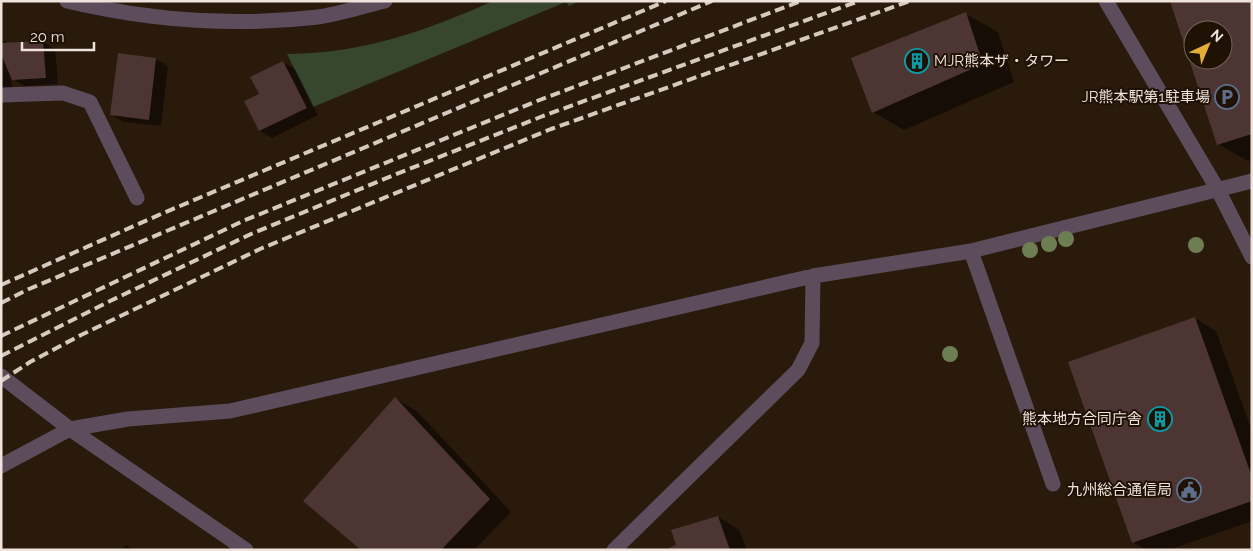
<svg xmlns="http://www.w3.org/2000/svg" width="1253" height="551" viewBox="0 0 1253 551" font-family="Raleway,'Noto Sans JP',sans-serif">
  <rect width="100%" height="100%" fill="#291a0c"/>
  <path fill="#37462e" d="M493,1H580L569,6L566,2L313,107L287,54C364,53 423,32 493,1Z"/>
  <path fill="#0007" fill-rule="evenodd" d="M1171,1H1252V160L1248,161L1218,144ZM1193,30H1223V60H1193Z
    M966,14L998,32L1014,82L904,130L873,112Z
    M1,40L9,44L43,42L55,49L58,84L25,86L11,78L12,87L1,92Z
    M119,54L156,59L168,66L161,126L124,122L112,115Z
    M283,62L295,69L318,115L272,138L260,131L246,102L260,95Z
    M1195,318L1216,331L1252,431V521L1169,550H1146L1133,542Z
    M396,399L417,411L511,512L474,550H363Z
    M718,517L739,530L747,550H667L678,546Z
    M126,545L133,550H122Z"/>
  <path fill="#4c3533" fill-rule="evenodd" d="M1170,1H1252V134L1217,145ZM1193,30H1223V60H1193Z
    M966,12L983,64L872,113L851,58Z
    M43,41L46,78L12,80L1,54V43Z
    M118,53L156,58L149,120L110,115Z
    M283,61L307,108L259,131L244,101L259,94L250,77Z
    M1195,317L1252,477V501L1132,543L1068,362Z
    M395,397L490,499L441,550H361L303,501Z
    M718,516L730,550H664L676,545L671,530Z"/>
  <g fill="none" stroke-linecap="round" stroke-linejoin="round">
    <path stroke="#5d4c5c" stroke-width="15" d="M67,1C151,21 232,27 318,17C340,14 363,6 385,1
      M1106,1L1218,190L1252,257
      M1,95L63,93L90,102L137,198
      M971,251L1053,484
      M1,376L70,429L246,550
      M1,466L70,429L128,419L230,411L813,276L971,251L1252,181
      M614,550L798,370L812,343L813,276"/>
    <path stroke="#d5cac0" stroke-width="4" stroke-dasharray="10 5" stroke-linecap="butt" d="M1,285L161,214L666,1
      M1,303L29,289L712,1
      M1,336L243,221L537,101L801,1
      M1,356L110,301L251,234L394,175L543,116L859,1
      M1,381L30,362L81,335L260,249L551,129L910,1"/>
  </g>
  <g fill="#6d7f52">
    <circle cx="1066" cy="239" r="8"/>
    <circle cx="1049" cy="244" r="8"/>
    <circle cx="1196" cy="245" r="8"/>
    <circle cx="1030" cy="250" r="8"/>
    <circle cx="950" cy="354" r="8"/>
  </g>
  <defs>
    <symbol id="building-ring" viewBox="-11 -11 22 22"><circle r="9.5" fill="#1f1104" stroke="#0f9aa8" stroke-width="1.5"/><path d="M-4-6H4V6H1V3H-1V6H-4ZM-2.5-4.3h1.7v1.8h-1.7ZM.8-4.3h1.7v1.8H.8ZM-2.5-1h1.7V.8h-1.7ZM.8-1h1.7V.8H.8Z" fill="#0f9aa8"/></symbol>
    <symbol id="parking-ring" viewBox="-11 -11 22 22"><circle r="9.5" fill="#1f1104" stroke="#5c6f8a" stroke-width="1.5"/><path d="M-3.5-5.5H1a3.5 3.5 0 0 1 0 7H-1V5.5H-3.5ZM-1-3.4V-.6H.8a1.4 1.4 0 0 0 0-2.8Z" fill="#5c6f8a"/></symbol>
    <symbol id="civic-ring" viewBox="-11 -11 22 22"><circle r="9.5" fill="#1f1104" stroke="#5c6f8a" stroke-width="1.5"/><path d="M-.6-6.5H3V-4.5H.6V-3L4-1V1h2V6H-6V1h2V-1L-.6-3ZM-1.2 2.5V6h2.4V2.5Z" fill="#5c6f8a"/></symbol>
  </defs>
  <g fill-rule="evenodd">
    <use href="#building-ring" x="903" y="47" width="28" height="28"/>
    <use href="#parking-ring" x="1213" y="83" width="28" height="28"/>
    <use href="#building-ring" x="1146" y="405" width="28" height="28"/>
    <use href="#civic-ring" x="1175" y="476" width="28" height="28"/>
  </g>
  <g text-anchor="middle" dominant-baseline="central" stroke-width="4" stroke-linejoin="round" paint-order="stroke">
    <g font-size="15" fill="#eee4db" stroke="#1f1104" text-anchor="end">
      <text x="934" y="61" text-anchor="start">MJR熊本ザ・タワー</text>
      <text x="1210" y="97">JR熊本駅第1駐車場</text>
      <text x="1142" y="419">熊本地方合同庁舎</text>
      <text x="1172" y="490">九州総合通信局</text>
    </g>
  </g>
  <rect width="1253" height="551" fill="none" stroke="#eee4db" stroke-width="5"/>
  <g transform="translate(1208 45) rotate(44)"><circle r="24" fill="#1f1104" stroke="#72655a"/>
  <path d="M0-4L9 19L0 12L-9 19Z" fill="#e4ad35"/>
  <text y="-8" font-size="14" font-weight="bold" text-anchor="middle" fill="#eee4db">N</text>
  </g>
  <path d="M22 42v8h72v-8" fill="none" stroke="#eee4db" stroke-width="2.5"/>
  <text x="30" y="42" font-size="15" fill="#eee4db" stroke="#1f1104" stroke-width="4" paint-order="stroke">20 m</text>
</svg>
